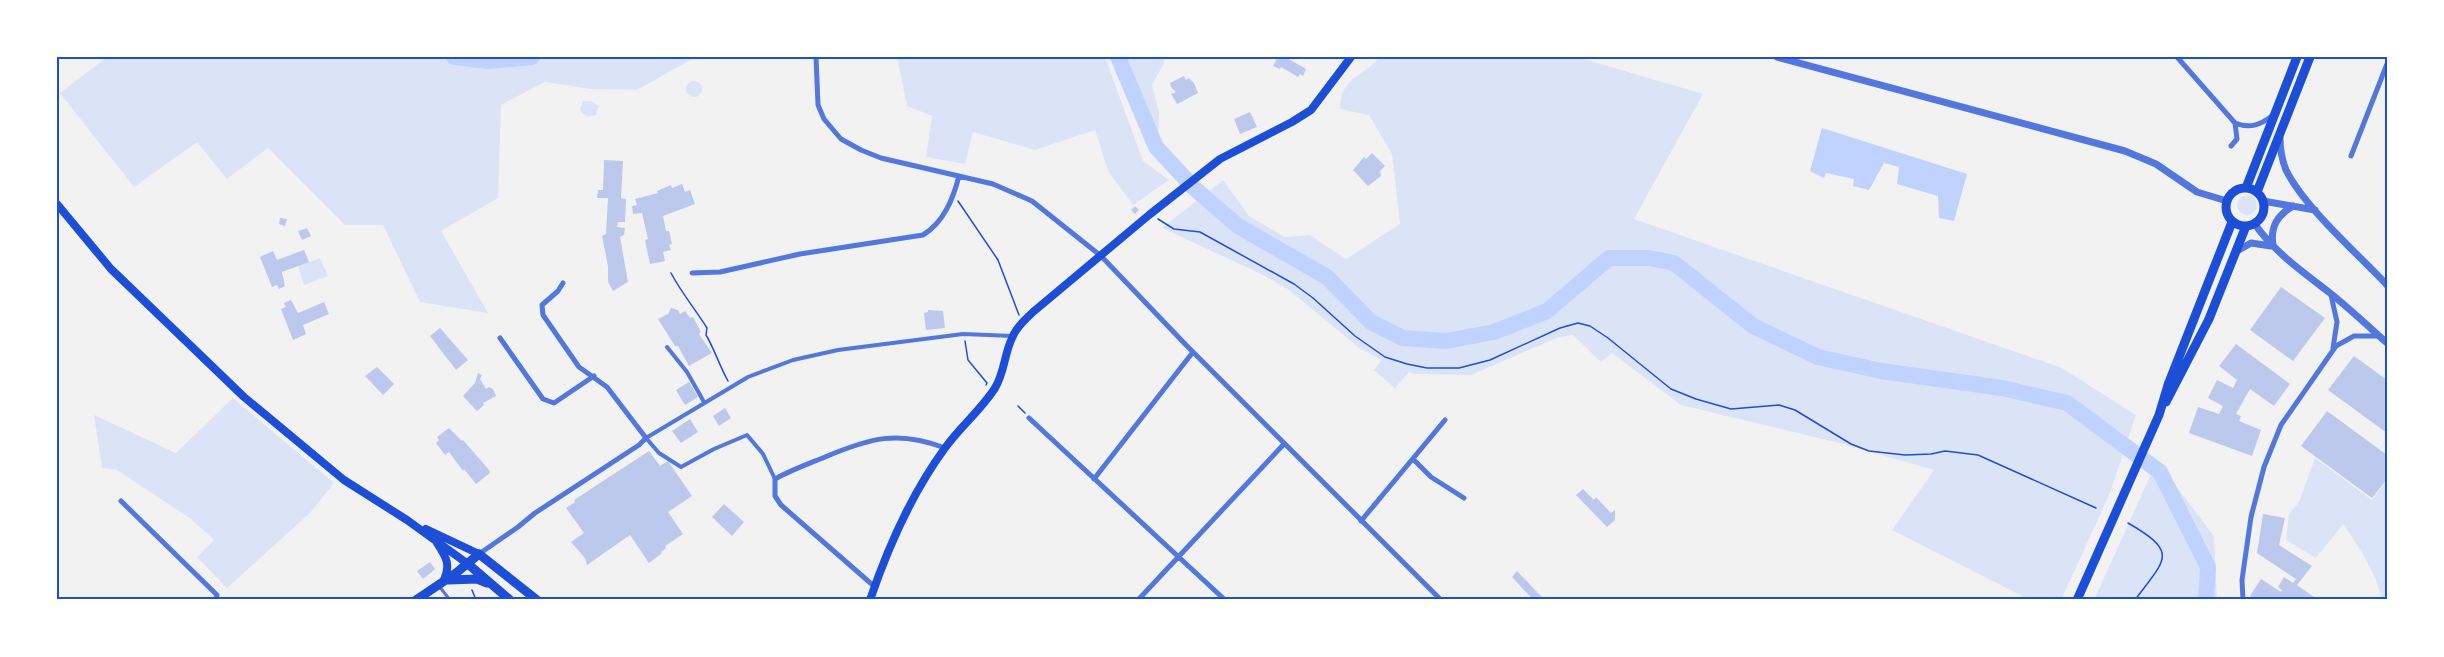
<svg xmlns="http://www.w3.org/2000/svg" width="2444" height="657" viewBox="0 0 2444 657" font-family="Manrope,sans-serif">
  <rect width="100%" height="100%" fill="#f2f2f2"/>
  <path fill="#dbe4f7" d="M107,57H696L637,90L591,89L545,82L501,105L498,198L441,231L488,313L420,302L383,225H345L268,148L227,179L197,142L134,187L60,93Z
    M897,57H1105L1143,161L1169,180L1133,205L1108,171L1095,130L1035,150L973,132L965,164L926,157L932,116L907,106Z
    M1118,57H1164V63L1152,85L1159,113L1158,139L1152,141Z
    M1379,57H1577L1703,94L1634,219L2062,368L2136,415L2110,493L2061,600H2030L1892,530L1934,470L1839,443L1681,405L1612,353L1601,362L1573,335L1559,337L1471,375L1413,374L1409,372L1395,388L1374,370L1382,360L1359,348L1288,289L1259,273L1162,228L1223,180L1249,216L1285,237L1310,235L1346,259L1400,224L1392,154L1369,115L1340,109C1339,76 1368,75 1379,57Z
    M686 89a8 8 0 1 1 16 0a8 8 0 1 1-16 0Z
    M583,101H591L599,106L596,115L587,117L580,110Z
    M2237 205a10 10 0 1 1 20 0a10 10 0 1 1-20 0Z
    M320,258L328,276L304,285L298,266Z
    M233,398L334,483L310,513L227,588L197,557L214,540L191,519L117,470L102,468L94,415L176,453Z
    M2315,458L2372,500L2387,480V600H2382C2376,572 2359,547 2343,524L2316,558L2286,540L2289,514L2299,502Z
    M2157,461L2214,536L2217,600H2094Z"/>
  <path fill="#bfd3fe" d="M1822,128L1967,174L1954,221L1939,218L1938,196L1897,184L1899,167L1884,163L1869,190L1853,186L1854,179L1826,173L1824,178L1810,171Z"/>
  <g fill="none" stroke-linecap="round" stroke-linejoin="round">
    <path stroke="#bfd3fe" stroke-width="16" d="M454,57L489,61L532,57
      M1118,57L1156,147L1194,188L1238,226L1327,277L1371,322L1403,338L1446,341L1494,332L1547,311L1609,258H1649L1674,263L1753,326L1818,357L1881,371L2002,388L2067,403L2160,472L2208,567L2206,600"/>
  </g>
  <path fill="#bdc9ec" d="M1278,57H1285L1306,69L1303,76L1300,74L1298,77L1281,67L1280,69L1273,66Z
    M1184,76L1186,80L1189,78L1194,83L1198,93L1177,104L1171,94L1176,92L1171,87L1170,83Z
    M1250,112L1257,127L1240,134L1234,119Z
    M1372,153L1385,166L1380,171L1381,176L1368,186L1353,170L1364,157L1366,159Z
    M604,160L623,161L621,198L626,199L625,222H618L617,227L625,228L624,235L620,237L628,282L613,291L608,282V266L602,236L606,234L608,198H597L598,190H603Z
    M682,184L685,192L690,190L695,204L663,216L666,231H669L672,244L669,245L671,250L663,252L665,261L650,264L645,240L648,239L642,213L633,214L632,206L637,205L635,199L658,193L657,191L671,185L672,188Z
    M1135,206L1139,210L1135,214L1131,210Z
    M280,218L287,219L285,226L279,224Z
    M307,228L311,236L302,240L298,231Z
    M304,250L309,262L282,272L285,286L279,289L277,285L272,287L260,257L273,251L277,260Z
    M2281,287L2325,318L2293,361L2250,330Z
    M291,300L298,313L324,302L329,314L303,325L306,334L293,340L281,309L286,307L284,303Z
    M671,308L678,310L680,314L685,311L690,318L693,317L701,332L699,334L712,353L689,366L678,346H675L658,319L668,314Z
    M928,310L943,311L945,328L926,330L924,313L928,312Z
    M440,328L468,360L456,370L430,336Z
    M2236,344L2290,384L2274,406L2250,389L2236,414L2241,416L2239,421L2261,430L2252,456L2189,433L2198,407L2219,414L2223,406L2208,398L2217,380L2233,388L2237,380L2219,366Z
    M2354,356L2387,380V433L2328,390Z
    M377,367L394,384L383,395L365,376Z
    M478,373L482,375L480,379L486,389L489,387L493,389L496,396L483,403L484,405L477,411L463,396L475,383Z
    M689,382L698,397L685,405L676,390Z
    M725,408L731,418L719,426L713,416Z
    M2327,411L2387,455V479L2372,498L2301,446Z
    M690,419L698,432L681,443L672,431Z
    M449,428L462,441L463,440L489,470L490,473L476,484L464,469L463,471L449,452L445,455L436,443L439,440L437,437Z
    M649,451L660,466L668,461L692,496L668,512L683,534L665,546L666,548L661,552L662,553L649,563L630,535L587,565L585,558L571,542L584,533L566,508L575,502L574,500Z
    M1583,489L1594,500L1596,497L1611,513L1615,510V520L1607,527L1576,495Z
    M724,504L744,522L732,536L712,517Z
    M2263,514L2285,518L2279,545L2312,566L2297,585L2314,597L2312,600H2255L2250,596L2261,579L2281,592L2282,590L2278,587L2284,577L2293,583L2296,579L2257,553Z
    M430,562L435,569L423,579L417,571Z
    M1517,571L1537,592L1545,600H1534L1523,589L1512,577Z"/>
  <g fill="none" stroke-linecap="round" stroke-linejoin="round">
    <path stroke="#1d4ed8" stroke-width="1.5" d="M958,201L998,260L1019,315
      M1158,219L1174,229L1200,232L1294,284L1313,298L1355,336L1385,357L1407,364L1427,368H1459L1490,360L1560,328L1578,323L1590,326L1608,338L1671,389L1696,399L1731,409L1779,405L1795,410L1851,444L1869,451L1905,455L1931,454L1945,451L1978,455L2096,508
      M671,273C681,292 695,309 707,328L706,335C715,350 719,365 728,381
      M965,341L968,360L987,383L986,385
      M1018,406L1025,413
      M2128,523C2180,553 2165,559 2135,600
      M472,590L476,600"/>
    <path stroke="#5277de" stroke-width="3" d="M439,586L450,600"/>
    <path stroke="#5277de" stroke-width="4" d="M667,347L687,372L704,402
      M775,479L763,454L747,435L714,449L681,467L659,453L646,438L748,377L793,360L838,350L963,334L1013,336"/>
    <path stroke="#5277de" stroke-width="5" d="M816,57L818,105L824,119L841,139L861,150L881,158L993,184L1032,201L1101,256L1186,345L1441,600
      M2177,57L2235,123C2250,129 2260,125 2272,116
      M2231,146L2237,139L2235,123
      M2351,156L2387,64
      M692,273L720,272L800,254L923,235C944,222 953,199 959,176
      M2331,295L2337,322L2333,348
      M500,338L543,399L554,403L594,376
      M1029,418L1225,600
      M1413,459L1431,477L1464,498
      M1094,479L1193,352
      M121,501L217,595L216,600
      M1361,521L1445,420
      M479,554L518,527L535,513L639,445L646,438L607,387L579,367L543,315L542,305L558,291L563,283
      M875,587L781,505L775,496V479C791,470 808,464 825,457C870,438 898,430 945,448
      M1138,600L1284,444
      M2243,600L2242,580L2251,517L2264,467L2281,425L2336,346L2354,336H2378"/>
    <path stroke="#5277de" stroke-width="7" d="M1777,57L2125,151L2156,164L2197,192L2227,201
      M2280,138C2280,149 2282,160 2286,170C2305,208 2357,253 2387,285
      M2263,201L2315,210
      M2254,223C2274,252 2303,272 2330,293C2350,309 2368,326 2387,343
      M2273,245C2270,226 2278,215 2293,206
      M2237,251L2251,243L2271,246"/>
    <path stroke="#1d4ed8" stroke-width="8" d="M57,204L111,269L244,397L344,480L407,520L468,564
      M426,529L479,554
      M437,543C446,557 451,564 444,580
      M870,600C888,547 912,493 945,448C960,427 981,410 995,388C1005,372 1004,353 1013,336C1017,326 1026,319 1033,312L1149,215L1220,159L1292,122L1311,110L1351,57"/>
    <path stroke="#1d4ed8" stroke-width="9" d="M2246,188L2297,57
      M2226 207a19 19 0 1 1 38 0a19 19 0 1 1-38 0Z
      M2257,192L2310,57
      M2166,402L2209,319L2246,226
      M468,564L510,600
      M448,580L477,579L487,583
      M416,600L456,573L479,554L537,600
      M2077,600L2159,415L2168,385L2232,222"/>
  </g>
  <rect width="2444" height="657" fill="none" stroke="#ffffff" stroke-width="117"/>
  <rect x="58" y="58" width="2328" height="540" fill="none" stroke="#1d4ed8" stroke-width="2"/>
</svg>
